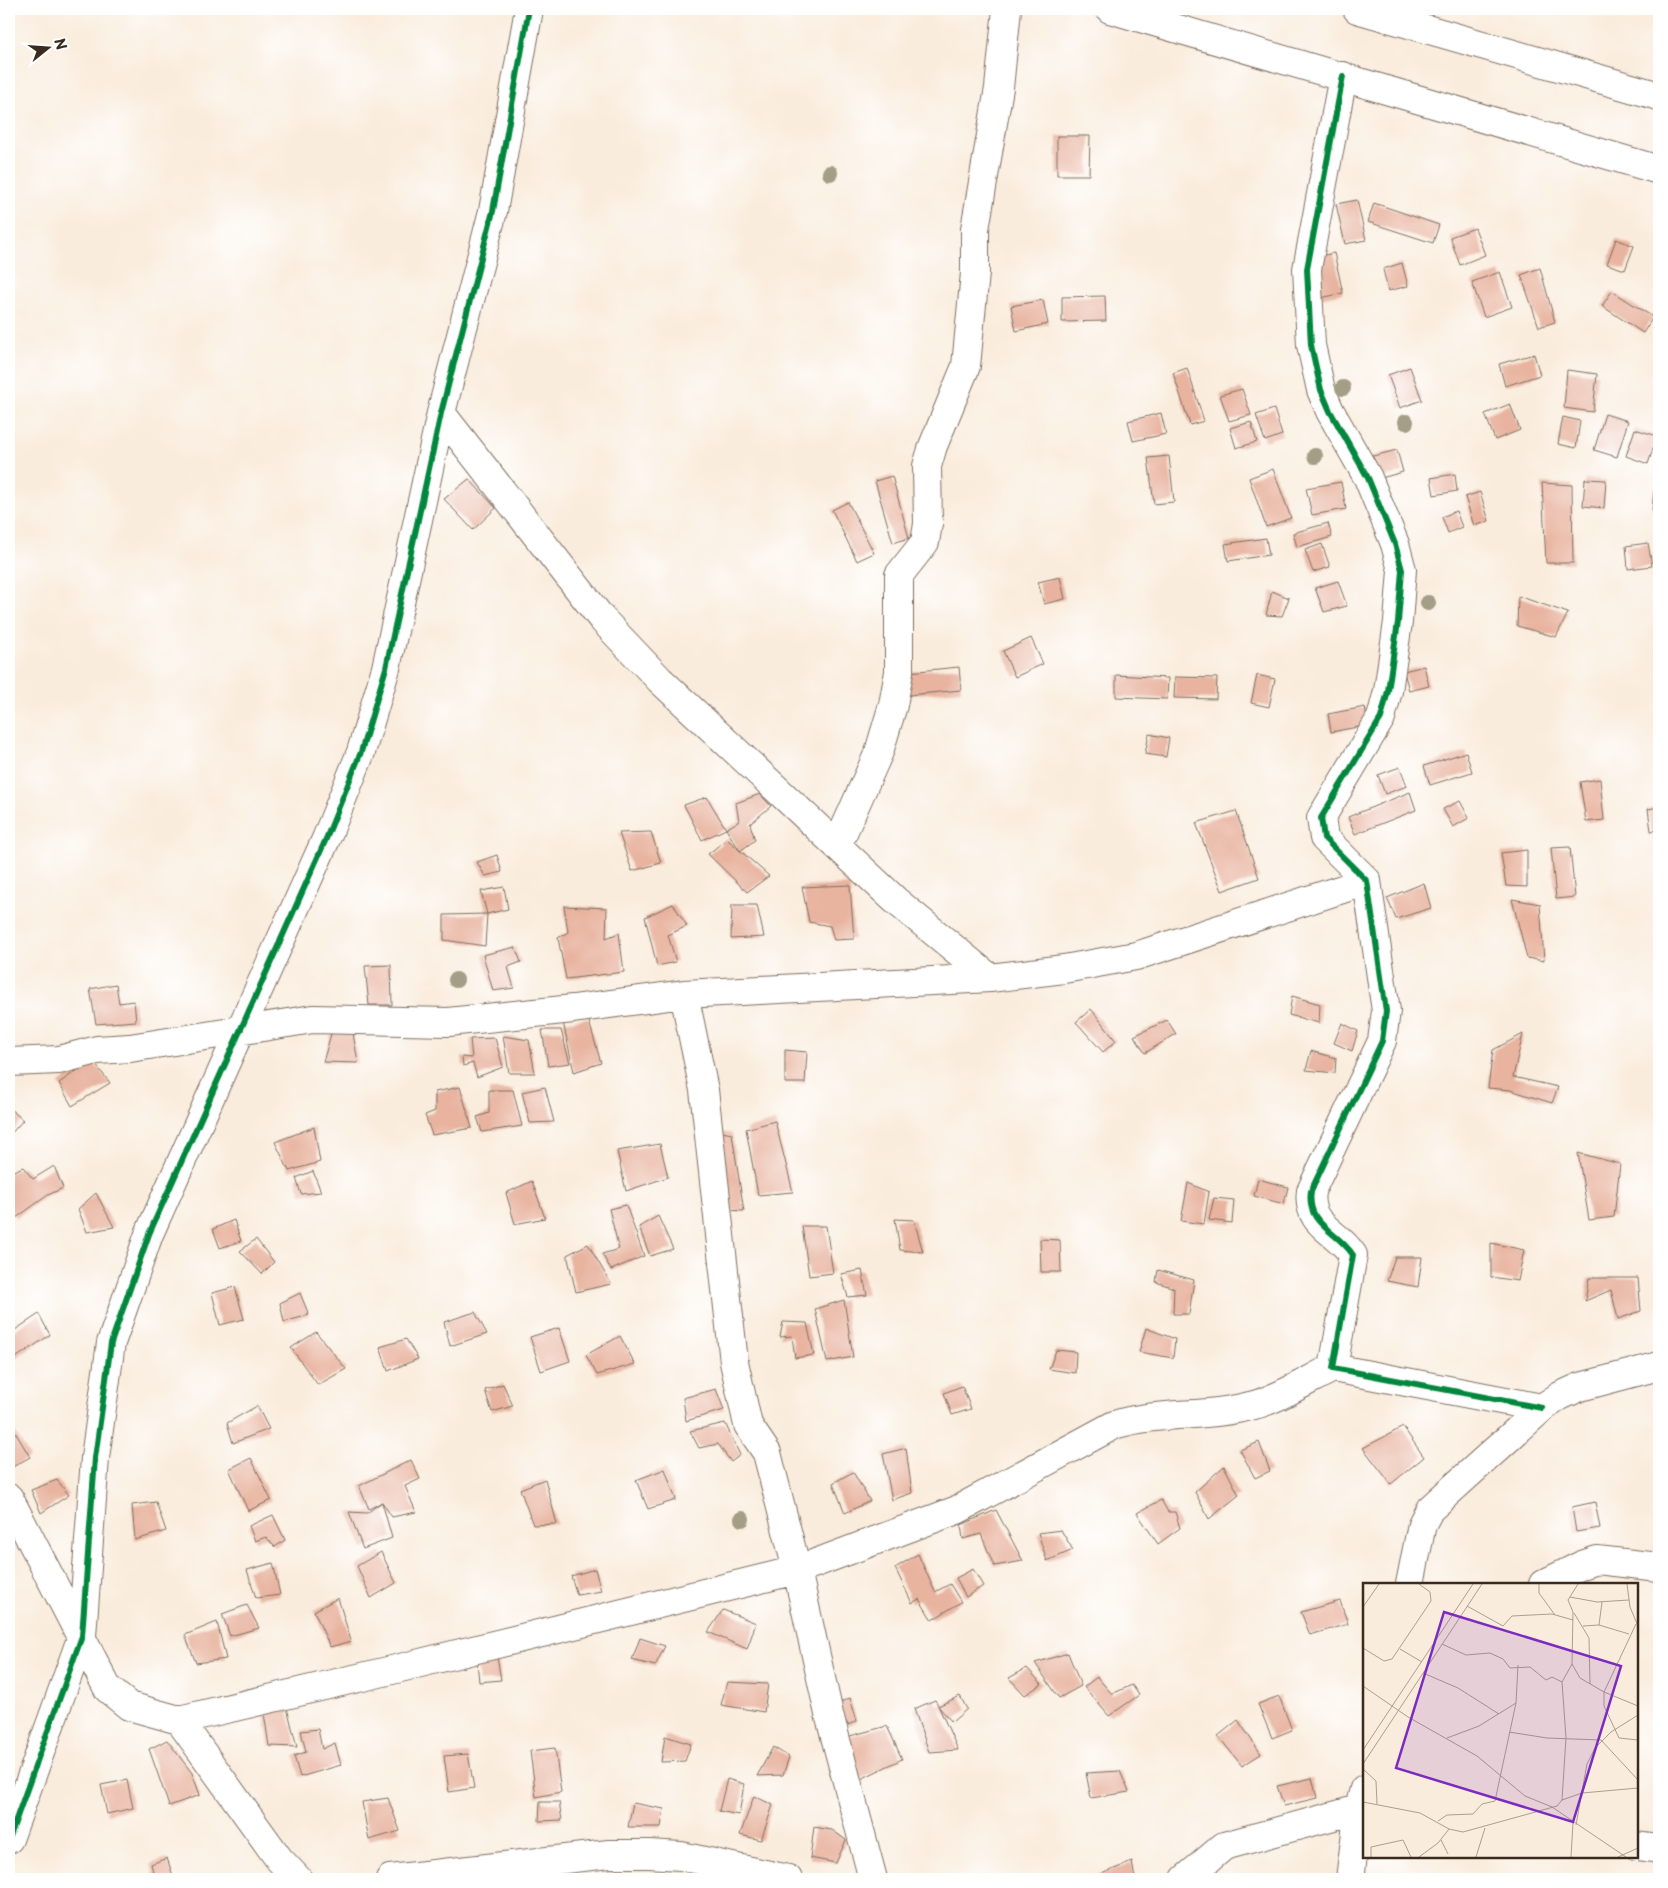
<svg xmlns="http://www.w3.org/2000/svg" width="1668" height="1888" viewBox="0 0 1668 1888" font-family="'Playpen Sans',sans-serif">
  <rect width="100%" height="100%" fill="#fff"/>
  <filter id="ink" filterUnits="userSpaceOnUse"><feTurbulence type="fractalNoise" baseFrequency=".02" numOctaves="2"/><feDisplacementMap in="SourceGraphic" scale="10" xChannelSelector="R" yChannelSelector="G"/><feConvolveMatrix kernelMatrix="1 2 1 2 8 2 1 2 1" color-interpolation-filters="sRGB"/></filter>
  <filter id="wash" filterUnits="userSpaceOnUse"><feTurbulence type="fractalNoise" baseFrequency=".0096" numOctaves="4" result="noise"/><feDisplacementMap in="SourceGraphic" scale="20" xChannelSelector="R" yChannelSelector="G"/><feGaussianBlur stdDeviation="1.12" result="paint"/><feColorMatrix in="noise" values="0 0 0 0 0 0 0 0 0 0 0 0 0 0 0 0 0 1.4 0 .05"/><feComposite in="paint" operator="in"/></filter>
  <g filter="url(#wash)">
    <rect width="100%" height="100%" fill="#f9ecdc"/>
    <g id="blocks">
      <path fill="#e8b39f" d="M1057,136H1090L1089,175H1057Z
        M1357,200L1366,240L1345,244L1336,204Z
        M1374,203L1439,225L1433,243L1368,222Z
        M1475,228L1485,255L1460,265L1450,237Z
        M1616,239L1634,246L1625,270L1607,264Z
        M1334,253L1343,293L1321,298L1311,258Z
        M1402,263L1408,286L1388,291L1383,269Z
        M1540,268L1555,322L1539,327L1521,275Z
        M1500,272L1512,307L1484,317L1472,282Z
        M1612,291L1653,317L1643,333L1602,306Z
        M1105,296L1106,321L1062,322V297Z
        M1043,300L1048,324L1016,331L1011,306Z
        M1534,354L1540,375L1505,386L1499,364Z
        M1410,367L1422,400L1400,408L1388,375Z
        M1187,368L1204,421L1190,425L1173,373Z
        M1567,370L1597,374L1593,412L1564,408Z
        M1242,389L1251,415L1229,421L1220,395Z
        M1510,404L1520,430L1495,440L1485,414Z
        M1274,409L1282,435L1265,441L1256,415Z
        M1161,413L1166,434L1133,441L1128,421Z
        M1605,414L1628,421L1617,457L1594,450Z
        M1563,417L1580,421L1576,448L1558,444Z
        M1251,422L1257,442L1236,448L1230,428Z
        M1635,429L1657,436L1648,464L1626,456Z
        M1397,450L1403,472L1374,480L1369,457Z
        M1169,456L1174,502L1154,504L1148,458Z
        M1273,469L1291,518L1266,527L1249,478Z
        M1455,474L1457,491L1434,495L1431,478Z
        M892,476L909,538L893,543L875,481Z
        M469,479L496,508L473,530L444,499Z
        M1585,479L1606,480L1604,508L1583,506Z
        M1341,482L1346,509L1312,515L1306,488Z
        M1542,483L1572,485L1573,563H1546Z
        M1654,491L1659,492V511H1652Z
        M1480,492L1489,521L1474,526L1465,497Z
        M848,502L874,553L857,561L832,510Z
        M1456,511L1462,527L1448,533L1442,517Z
        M1328,523L1332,537L1297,547L1293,533Z
        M1266,538L1269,555L1228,561L1225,544Z
        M1648,543L1652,566L1628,569L1626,546Z
        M1322,544L1330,567L1313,572L1305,550Z
        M1060,577L1065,599L1044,604L1038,582Z
        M1338,581L1347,606L1324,612L1315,588Z
        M1272,591L1289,598L1282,616L1266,615Z
        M1518,596L1568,613L1556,637L1517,626Z
        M1031,638L1043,664L1015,677L1003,651Z
        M1424,666L1429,686L1409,691L1404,671Z
        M959,667L961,690L909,695L908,672Z
        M1116,675L1168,678L1167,699L1116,697Z
        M1257,675L1275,679L1269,707L1251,703Z
        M1175,677L1217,678L1216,699L1174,698Z
        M1365,707L1368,725L1331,732L1328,714Z
        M1149,734L1169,738L1166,757L1145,754Z
        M1466,752L1472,772L1430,785L1424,766Z
        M1400,767L1407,786L1385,794L1378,775Z
        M1600,779L1604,820L1586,822L1580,782Z
        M1410,792L1416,810L1355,834L1348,817Z
        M760,794L771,806L750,824L755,840L740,851L726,829L739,821L736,803Z
        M707,797L726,829L702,840L684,805Z
        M1460,801L1469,818L1453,827L1443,809Z
        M1659,807V830L1651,831L1648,809Z
        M1236,811L1259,878L1222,891L1196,823Z
        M651,832L661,863L632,871L619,833Z
        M727,839L769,876L747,892L708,854Z
        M1570,847L1575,897L1556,899L1551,848Z
        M1527,850V887L1506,886L1501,853Z
        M497,855L502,872L485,876L477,862Z
        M1424,883L1431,908L1396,919L1387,898Z
        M850,885L854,939L834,940L830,926L809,922L802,887Z
        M504,887L508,909L487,914L481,891Z
        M1512,899L1540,904L1544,961L1527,958Z
        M673,904L687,926L668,935L676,962L657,966L645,917Z
        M732,905H757L764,937L731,939Z
        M564,906L607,908L606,938L619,933L624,972L566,979L558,938L568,932Z
        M487,914L485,946L444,940V915Z
        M515,947L521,962L508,967L514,988L493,991L483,955Z
        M391,965L392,1005H369L365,966Z
        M116,984L119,1003L134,1001L136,1021L96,1024L90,989Z
        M1292,996L1320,1004L1319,1023L1289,1015Z
        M1091,1009L1116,1041L1103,1052L1076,1022Z
        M588,1018L601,1063L574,1072L563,1022Z
        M1167,1020L1176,1034L1145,1053L1134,1036Z
        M351,1021L358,1063L323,1062L331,1034Z
        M1342,1023L1358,1031L1352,1051L1334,1043Z
        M542,1030H561L570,1063L548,1066Z
        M1523,1034L1513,1077L1558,1087L1552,1103L1510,1090L1488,1088L1493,1050Z
        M503,1036L529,1040L535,1073H509Z
        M495,1038L503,1067L477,1077L473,1063L463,1066L462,1057L472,1058L470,1039Z
        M785,1050L807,1052L805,1083H785Z
        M1311,1051L1336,1058L1335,1073L1306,1070Z
        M92,1060L110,1083L72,1106L59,1083Z
        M460,1087L472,1128L432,1135L425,1115L435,1111V1092Z
        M545,1087L554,1122L530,1123L522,1092Z
        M489,1090H513L522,1126L482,1132L477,1117L489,1113Z
        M9,1108L23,1120L9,1136Z
        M775,1121L793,1192L758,1195L746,1129Z
        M314,1127L320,1162L289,1171L275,1142Z
        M717,1131L732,1134L744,1211L723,1210Z
        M660,1144L668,1177L626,1191L617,1151Z
        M1578,1153L1620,1164L1614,1217L1589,1220Z
        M54,1166L63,1188L48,1195L16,1218L9,1208V1173L23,1167L33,1179Z
        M313,1171L321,1192L301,1194L296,1178Z
        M1258,1179L1288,1187L1284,1204L1254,1196Z
        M532,1181L545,1218L515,1224L506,1193Z
        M1188,1183L1209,1192L1204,1224L1181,1221Z
        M96,1193L114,1227L87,1232L78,1209Z
        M1214,1198L1234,1200L1232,1223L1209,1220Z
        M626,1205L644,1256L611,1270L602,1254L619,1249L609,1209Z
        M658,1216L673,1249L650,1256L639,1227Z
        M895,1219L914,1220L923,1252L900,1250Z
        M234,1220L241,1241L220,1248L213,1229Z
        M802,1226H826L833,1273L809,1276Z
        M256,1239L274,1262L262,1274L240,1251Z
        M1040,1239L1060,1240L1061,1272H1041Z
        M1491,1243L1524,1250L1518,1281L1491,1277Z
        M588,1244L611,1284L576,1292L567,1255Z
        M1395,1257H1422L1418,1287L1387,1281Z
        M862,1270L867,1295L848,1297L841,1274Z
        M1158,1270L1194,1280L1189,1314H1173L1174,1288L1156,1282Z
        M1589,1278H1638L1641,1311L1618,1319L1611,1290L1585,1301Z
        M235,1287L244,1319L220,1325L212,1293Z
        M300,1293L309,1315L284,1322L280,1303Z
        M844,1300L853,1357L827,1362L815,1309Z
        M475,1312L487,1334L450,1346L444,1322Z
        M39,1314L50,1335L14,1359L9,1348V1334Z
        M783,1322L807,1323L814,1355L795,1358L792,1336L780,1337Z
        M559,1328L570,1361L541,1371L530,1337Z
        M1146,1328L1175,1339L1173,1358L1139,1352Z
        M316,1332L346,1369L318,1385L291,1348Z
        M620,1336L635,1364L597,1375L586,1355Z
        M406,1339L418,1359L388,1371L380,1347Z
        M1056,1350L1076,1352L1075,1373L1049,1369Z
        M503,1384L513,1406L492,1412L485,1390Z
        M962,1386L971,1409L952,1415L944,1393Z
        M716,1389L724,1410L686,1421L683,1398Z
        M257,1406L269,1429L233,1443L227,1423Z
        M725,1423L740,1455L731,1462L718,1444L699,1448L690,1431Z
        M11,1425L30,1457L9,1469V1426Z
        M1403,1427L1424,1457L1391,1484L1363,1448Z
        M1259,1442L1270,1471L1255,1478L1240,1450Z
        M906,1448L912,1493L892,1500L883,1454Z
        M251,1458L271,1500L248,1511L229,1469Z
        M411,1460L420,1479L405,1486L416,1512L392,1517L382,1502L392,1538L363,1549L349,1512L367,1513L382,1502L369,1509L359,1486Z
        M1224,1466L1239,1495L1209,1519L1195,1492Z
        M665,1469L676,1500L648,1509L636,1480Z
        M853,1472L870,1501L845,1513L833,1483Z
        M545,1479L557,1524L533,1525L520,1489Z
        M57,1480L69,1495L41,1513L31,1490Z
        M1161,1500L1168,1512H1175L1180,1528L1158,1544L1137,1513Z
        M156,1502L166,1531L135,1540L132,1505Z
        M1595,1502L1600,1528L1576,1532L1572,1507Z
        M996,1510L1023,1561L994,1566L981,1534L963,1539L961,1525Z
        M273,1515L285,1540L275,1547L266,1537L255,1541L249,1526Z
        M1061,1530L1073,1550L1047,1561L1038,1533Z
        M381,1552L396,1583L371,1598L357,1566Z
        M918,1554L935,1592L950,1584L961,1602L932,1620L919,1599L912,1603L895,1568Z
        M273,1563L280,1595L256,1598L247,1570Z
        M595,1569L601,1591L577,1595L571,1576Z
        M973,1569L983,1586L966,1597L956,1578Z
        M338,1598L351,1641L330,1647L314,1611Z
        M1340,1601L1348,1624L1310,1635L1301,1612Z
        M247,1605L259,1628L230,1636L222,1614Z
        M723,1610L756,1623L747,1649L708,1632Z
        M217,1622L226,1659L196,1663L185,1635Z
        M640,1638L665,1646L655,1666L632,1660Z
        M1068,1653L1081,1686L1059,1698L1035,1663Z
        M497,1656L501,1680L479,1682L477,1661Z
        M1027,1668L1042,1684L1025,1695L1009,1678Z
        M1097,1677L1112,1694L1132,1685L1139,1695L1109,1716L1084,1687Z
        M727,1682L768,1684L764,1712L721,1705Z
        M960,1696L967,1709L952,1722L938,1706Z
        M1279,1696L1292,1730L1272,1738L1258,1704Z
        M850,1698L857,1721L848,1725L836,1704Z
        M935,1700L937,1703L958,1750L929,1752L914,1709Z
        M286,1704L297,1747L269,1746L264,1713Z
        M1238,1720L1261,1754L1242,1766L1218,1736Z
        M887,1726L902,1759L859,1780L835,1740Z
        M318,1729L322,1749L335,1743L341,1765L300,1777L294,1756L306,1752L301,1731Z
        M665,1736L691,1744L685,1761L661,1762Z
        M167,1740L192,1773L200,1795L169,1806L149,1749Z
        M773,1747L789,1757L783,1775L757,1776Z
        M555,1748L561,1792L536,1797L530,1751Z
        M468,1754L474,1788L449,1792L444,1756Z
        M1120,1771L1129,1792L1091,1798L1086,1773Z
        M1312,1778L1317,1798L1284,1806L1277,1786Z
        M727,1779L744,1784L739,1815L719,1811Z
        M127,1780L133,1808L107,1814L101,1785Z
        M754,1796L773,1805L761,1840L740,1835Z
        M388,1798L400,1831L369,1840L362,1802Z
        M540,1802H559L562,1820L539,1821Z
        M633,1803L664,1809L661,1827H628Z
        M814,1827L832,1830L846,1840L836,1863L810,1858Z
        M167,1858L174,1879H155L151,1864Z
        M1132,1862L1135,1879H1096V1876Z
        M607,1873L630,1875L631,1879H608Z
        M581,1875L582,1879H553V1878Z"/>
    </g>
  </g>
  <g filter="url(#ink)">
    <use href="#blocks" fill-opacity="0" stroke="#7e6e60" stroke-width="1"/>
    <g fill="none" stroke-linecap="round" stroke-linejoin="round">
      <defs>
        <path id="minor" d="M1343,76L1307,269L1311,345L1321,390L1330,411L1368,478L1395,544L1402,570L1398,622L1388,691L1381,718L1321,818L1324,838L1367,881L1386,1011L1382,1041L1311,1191C1306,1226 1337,1230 1353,1255L1333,1368L1542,1408
          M441,413L602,619L660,680L895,900L990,978L1064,969L1136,956L1367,881
          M837,846L879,752L893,705L899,672V575L925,542L928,524L927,466L933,446L966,366L975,273V229L999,88L1007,9
          M684,994L704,1090L734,1362L748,1425L767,1453L797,1570L829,1714L873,1879
          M9,1062L59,1060L97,1050L130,1048L313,1019L448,1022L573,1009L684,994L990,978
          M9,1498L108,1689L129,1706L179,1720L279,1859L298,1879
          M1410,1584L1422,1524L1430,1509L1542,1408L1560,1396L1580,1387L1659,1366
          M1543,1584L1582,1565L1597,1560L1659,1567
          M179,1720L392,1670L797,1570L957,1510L1114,1425C1159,1411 1208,1418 1254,1405C1278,1399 1310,1379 1333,1368
          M9,1839L82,1636L95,1458L111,1343L149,1234L326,839L361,752L386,668L441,413L493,211L529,9
          M1637,1846L1659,1849
          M390,1879L609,1854H649L681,1856L788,1879
          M1185,1879L1224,1846L1359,1809L1364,1789
          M1350,1879L1359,1809H1364"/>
        <path id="secondary" d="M1110,9L1659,170
          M1357,9L1659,96"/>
      </defs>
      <use href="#minor" stroke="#7e6e60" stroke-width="30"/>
      <use href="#secondary" stroke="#7e6e60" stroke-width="30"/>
      <use href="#minor" stroke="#fff" stroke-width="28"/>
      <use href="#secondary" stroke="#fff" stroke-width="28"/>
      <defs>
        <path id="cycleway" d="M1343,76L1307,269L1311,345L1321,390L1330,411L1368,478L1395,544L1402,570L1398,622L1388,691L1381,718L1321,818L1324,838L1367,881L1386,1011L1382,1041L1311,1191C1306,1226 1337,1230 1353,1255L1333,1368L1542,1408
          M9,1839L82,1636L95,1458L111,1343L149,1234L326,839L361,752L386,668L441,413L493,211L529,9"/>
      </defs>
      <use href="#cycleway" stroke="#fff" stroke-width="9"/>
      <use href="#cycleway" stroke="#00873e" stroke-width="6"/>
    </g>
    <g fill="#a39e85">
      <circle cx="830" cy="173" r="8"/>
      <circle cx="1343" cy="388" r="8"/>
      <circle cx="1406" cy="422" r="8"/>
      <circle cx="1315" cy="456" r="8"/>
      <circle cx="1428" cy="603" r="8"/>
      <circle cx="456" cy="980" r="8"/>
      <circle cx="742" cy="1519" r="8"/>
    </g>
  </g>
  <g transform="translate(1363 1583)">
    <rect width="275" height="275" fill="#f9ecdc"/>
    <path fill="none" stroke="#ad9e90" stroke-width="1" d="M176,1V10L192,32M215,1L205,17L210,29L209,81L217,95L241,109V123L256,155L275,157M264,1L267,24L275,43M207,14L234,19L266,17M104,23L140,43L149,33L189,31L210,37M0,24L16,1M211,30L226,55L227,101M273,41L241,109L275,123M236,42L239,19M220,43L236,42L266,51M79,61L103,72L127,70L140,76L147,85L167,84L183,97L189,94L199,99L209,81M0,65L21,78L29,76L68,18L67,9L56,1M37,66L59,79M60,90L95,105L136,131M0,103L45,134L114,173L162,213L189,224L263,274M146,149L184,155L238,157L275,197M84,155L116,143L153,120L155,82M0,167L110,1M0,181L119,1M0,186L13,198L14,221M199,217L203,155L199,99M0,219L57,230L86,246L100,249L194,223L199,217L219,210L275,205M75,238L84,232L110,231L119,221L132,218L153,120M213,242L224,181L232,165L248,149L275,132M78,257L85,271M8,274V264L40,257L48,274M56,274L75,260L86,246M113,274L122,245M208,274L210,240M255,274L275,265"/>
    <path fill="#7b2cbf" fill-opacity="0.15" stroke="#7b2cbf" stroke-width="2.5" d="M81,29L258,83L210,239L33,185Z"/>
    <rect width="275" height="275" fill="none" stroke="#3b2a1e" stroke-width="2.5"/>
  </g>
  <rect width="1668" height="1888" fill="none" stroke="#fff" stroke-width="30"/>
  <g transform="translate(48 48) rotate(73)" stroke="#ffffff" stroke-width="4" paint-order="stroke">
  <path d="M0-4L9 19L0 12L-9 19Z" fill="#3b2a1e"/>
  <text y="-8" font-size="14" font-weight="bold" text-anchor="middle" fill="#3b2a1e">N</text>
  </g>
</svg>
